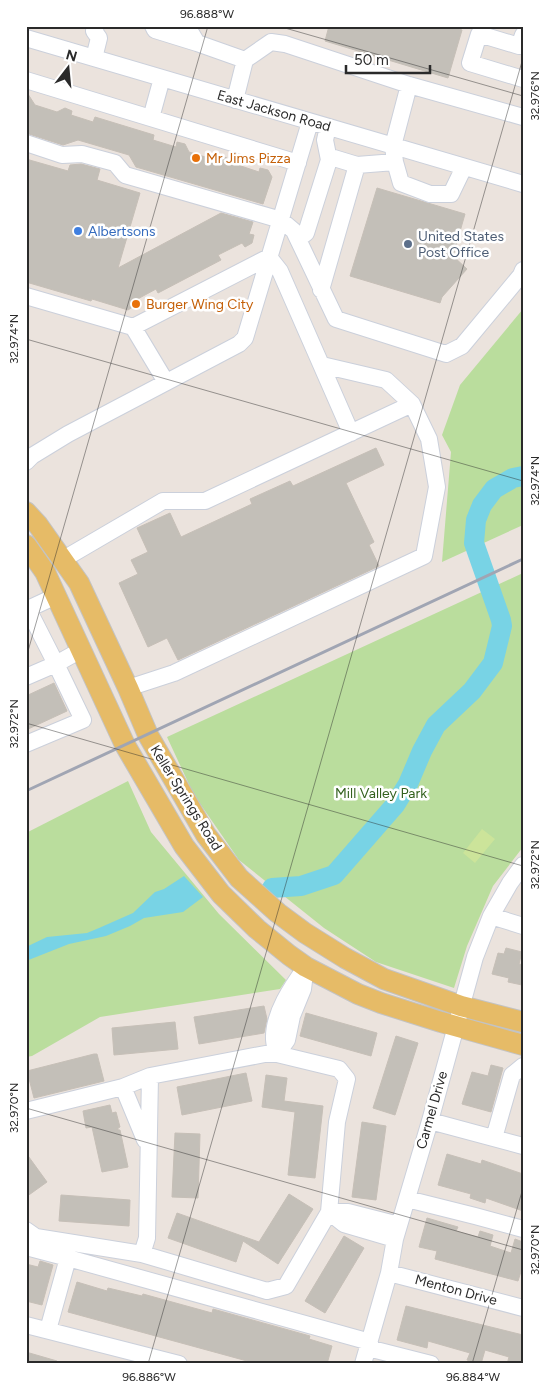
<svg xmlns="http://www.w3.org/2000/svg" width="549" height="1390" viewBox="0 0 549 1390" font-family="Figtree,sans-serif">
  <rect width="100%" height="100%" fill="#ebe3dd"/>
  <path fill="#badd9d" d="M523,309V525L442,562L451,452L442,435L460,385Z
    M523,573V847L493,886L467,946L454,988L376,962L324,928L239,860L194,795L167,737Z
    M128,781L151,832L219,914L286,980L280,989L100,1017L32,1056L26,1057V833Z"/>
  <path fill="#cce49a" d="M482,829L495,839L475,863L463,853Z"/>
  <path fill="#78d3e5" d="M184,876L203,897L183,912L144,918L130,926L106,936L69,944L26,961V947L47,937L87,933L99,928L133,913L155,892L164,889Z"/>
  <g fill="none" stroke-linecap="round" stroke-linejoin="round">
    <path stroke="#78d3e5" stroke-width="20" d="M272,888L301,886L334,875L395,805L408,784L422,751L436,725L472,691L493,663L502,626L501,620L474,543L476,520L482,505L494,489L513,478L523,476"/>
  </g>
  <path fill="#c3bfb8" stroke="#c6bfb7" d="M329,26H451L462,30L448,78L325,41Z
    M26,91L35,105L57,112L65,108L72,111L71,115L93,122L95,117L154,135L153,140L176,147L177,142L185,144L189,152L212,159L218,155L227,158L226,161L259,172L260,168L268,170L272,177L263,204L136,167L129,155L78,140L63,145L26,133Z
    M26,159L68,171L70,165L81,164L100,169L97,180L140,193L118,268L221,213L253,222L249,234L254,235L252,243L245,247L242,243L218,255L221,260L158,293L156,289L132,302L134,306L128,310L92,299L91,301L26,282Z
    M377,188L465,214L453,256L467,269L442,297L440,303L350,276Z
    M376,448L384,465L346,483L374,542L369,545L379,566L178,660L167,638L148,647L119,583L138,574L131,560L148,552L137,528L170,513L181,537L252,504L250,499L290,481L293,486Z
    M54,683L67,711L26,730V696Z
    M506,948L522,952L519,964L523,965L522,985L508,982L509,978L492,974L498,953L504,954Z
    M264,1006L267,1019L264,1033L199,1044L194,1017Z
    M306,1013L377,1033L371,1056L300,1036Z
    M175,1022L178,1049L114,1055L112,1028Z
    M396,1036L418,1043L395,1115L373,1108Z
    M94,1054H97L104,1081L34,1098L27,1071Z
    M491,1065L503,1068L491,1112L462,1104L472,1072L488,1076Z
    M246,1073L252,1101L182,1115L177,1087Z
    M266,1075L287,1078L284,1101L323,1106L315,1178L288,1175L295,1112L262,1107Z
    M110,1105L112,1113L116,1112L120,1127L118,1128V1130H120L128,1167L102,1172L92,1127L86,1128L83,1111Z
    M362,1122L386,1126L376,1200L352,1197Z
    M175,1133L200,1134L198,1198L172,1197Z
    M26,1153L47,1182L26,1197Z
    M447,1154L481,1164L482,1160L523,1174V1211L486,1198L485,1203L470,1198L471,1194L438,1185Z
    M289,1194L313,1209L278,1264L243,1241L236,1262L168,1238L177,1213L259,1242Z
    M61,1195L130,1200L129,1226L59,1221Z
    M427,1218L458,1227L456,1231L478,1237L480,1231L493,1235L490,1246L511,1253L515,1239L523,1242V1265L518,1281L435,1259L437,1251L419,1247Z
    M344,1236L364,1248L325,1313L305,1301Z
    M40,1261L53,1265L42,1305L26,1301V1264L38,1267Z
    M77,1282L107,1291L108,1288L142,1296L143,1294L212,1313L213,1309L310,1336L309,1339L332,1346L327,1364H258L68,1312Z
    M406,1306L523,1335V1360H521L520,1364H507L509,1357L485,1350L481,1364H479L467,1360L470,1353L428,1341L427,1348L397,1340Z
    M26,1352L57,1361V1364H26Z"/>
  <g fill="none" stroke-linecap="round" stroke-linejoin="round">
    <defs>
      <path id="minor" d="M153,26L155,30L197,43
        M187,26L197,43L245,60L271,42L285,44L409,85L523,117
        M523,35L519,46L479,34L470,63L523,79
        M26,38L523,184
        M94,58L99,38L94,31L96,26
        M26,80L298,163
        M235,100L245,60
        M151,118L162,78
        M328,127L325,140L329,160
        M26,143L62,155L82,154L115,163L125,175L281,220L294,231L336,319L446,354L462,346L521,275L523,270
        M395,162L401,183L430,194H451L464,167
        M298,239L306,233L329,160L334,158L357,165L395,162L393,146L409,85
        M321,290L357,165
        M26,296L133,327
        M166,382L133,327L269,257L280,271L351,433
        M26,462L32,456L68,434L239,344L245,338L310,122
        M62,560L163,501H205L412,404
        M26,677L56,664L28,609L56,596
        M128,688L174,673L424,556L437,487L429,439L412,404L386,380L322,365
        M26,744L83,720L56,664L81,650
        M491,916L523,926
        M277,1054C276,1049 274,1044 274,1039C273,1014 292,986 306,967
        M277,1054L287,1040L292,1016L303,989L304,981
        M123,1087L145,1140
        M26,1111L123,1087L150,1076L265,1054H277L339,1069L347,1079L337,1122L329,1212L286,1286L267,1291L142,1254L36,1237L26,1230
        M430,1121L523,1146
        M494,1138L512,1075L523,1066
        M407,1199L475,1216L523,1229
        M395,1239L344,1224L329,1212H348L399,1225
        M26,1247L68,1258
        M142,1254L147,1238L150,1076
        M389,1273L523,1308
        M26,1325L179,1364
        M48,1330L68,1258L370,1342
        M368,1348L431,1364
        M363,1364L389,1273L395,1239L430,1121L475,957L491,916L510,883L523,865"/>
      <path id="major" d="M26,512L38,525L79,583L128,688L148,735L206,835L239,878L278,913L305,933L345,958L384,979L461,1006L523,1022
        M26,545L45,572L125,745L184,846L221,894L257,929L289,955L306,967L358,994L381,1003L441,1022L523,1045"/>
    </defs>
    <use href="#minor" stroke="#cbd0db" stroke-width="18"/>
    <use href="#major" stroke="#c3c3c3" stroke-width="22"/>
    <use href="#minor" stroke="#fff" stroke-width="16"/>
    <use href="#major" stroke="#e6bb67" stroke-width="20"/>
    <path stroke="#a0a5b3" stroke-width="3" d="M26,791L523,559"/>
  </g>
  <path fill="none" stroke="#2a2a2a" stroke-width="1" stroke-opacity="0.45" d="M278,26L523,96M26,339L523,481M26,658L208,26M26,723L523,866M26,1108L523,1250M148,1364L523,58M472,1364L523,1188"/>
  <g fill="#e8710a" stroke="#fff" stroke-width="2">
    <circle cx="196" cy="158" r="5"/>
    <circle cx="136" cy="304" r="5"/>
  </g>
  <circle fill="#3f7fe0" stroke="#fff" stroke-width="2" cx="78" cy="231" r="5"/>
  <circle fill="#5c6f8a" stroke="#fff" stroke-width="2" cx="408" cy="244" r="5"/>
  <g text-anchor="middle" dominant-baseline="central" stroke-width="5" stroke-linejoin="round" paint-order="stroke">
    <g font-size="14" fill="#2a2a2a" stroke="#fff">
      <text transform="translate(274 111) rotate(16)">East Jackson Road</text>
      <text transform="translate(186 798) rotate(58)">Keller Springs Road</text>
      <text transform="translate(432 1110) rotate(-74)">Carmel Drive</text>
      <text transform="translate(456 1290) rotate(15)">Menton Drive</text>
    </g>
    <g font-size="14" fill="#c56008" stroke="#fff" text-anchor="start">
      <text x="206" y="158">Mr Jims Pizza</text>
      <text x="146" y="304">Burger Wing City</text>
    </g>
    <g font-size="14" fill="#366cbe" stroke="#fff" text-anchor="start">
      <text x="88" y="231">Albertsons</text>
    </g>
    <g font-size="14" fill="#4e5e75" stroke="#fff" text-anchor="start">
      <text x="418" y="236">United States<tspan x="418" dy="16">Post Office</tspan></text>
    </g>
    <g font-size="14" fill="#34611f" stroke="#fff">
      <text x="381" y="793">Mill Valley Park</text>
    </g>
  </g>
  <rect width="549" height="1390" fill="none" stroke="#ffffff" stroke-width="55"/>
  <g transform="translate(68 68) rotate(16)" stroke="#ffffff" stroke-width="4" paint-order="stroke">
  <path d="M0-4L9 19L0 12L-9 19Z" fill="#2a2a2a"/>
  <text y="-8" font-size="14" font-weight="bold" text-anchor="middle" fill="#2a2a2a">N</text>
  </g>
  <path d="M346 65v8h84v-8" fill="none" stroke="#2a2a2a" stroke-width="2.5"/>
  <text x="354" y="65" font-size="15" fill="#2a2a2a" stroke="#ffffff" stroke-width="4" paint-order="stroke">50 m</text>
  <rect x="28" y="28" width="494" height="1334" fill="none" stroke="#2a2a2a" stroke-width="2"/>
  <g font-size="12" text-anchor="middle" fill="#2a2a2a">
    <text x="207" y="18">96.888°W</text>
    <text transform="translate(535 96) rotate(-90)" y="4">32.976°N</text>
    <text transform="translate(14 339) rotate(-90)" y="4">32.974°N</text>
    <text transform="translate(535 481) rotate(-90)" y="4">32.974°N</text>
    <text transform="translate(14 724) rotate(-90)" y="4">32.972°N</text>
    <text transform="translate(535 865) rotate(-90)" y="4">32.972°N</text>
    <text transform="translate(14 1108) rotate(-90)" y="4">32.970°N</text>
    <text transform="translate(535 1250) rotate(-90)" y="4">32.970°N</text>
    <text x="149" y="1381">96.886°W</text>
    <text x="473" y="1381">96.884°W</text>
  </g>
</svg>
